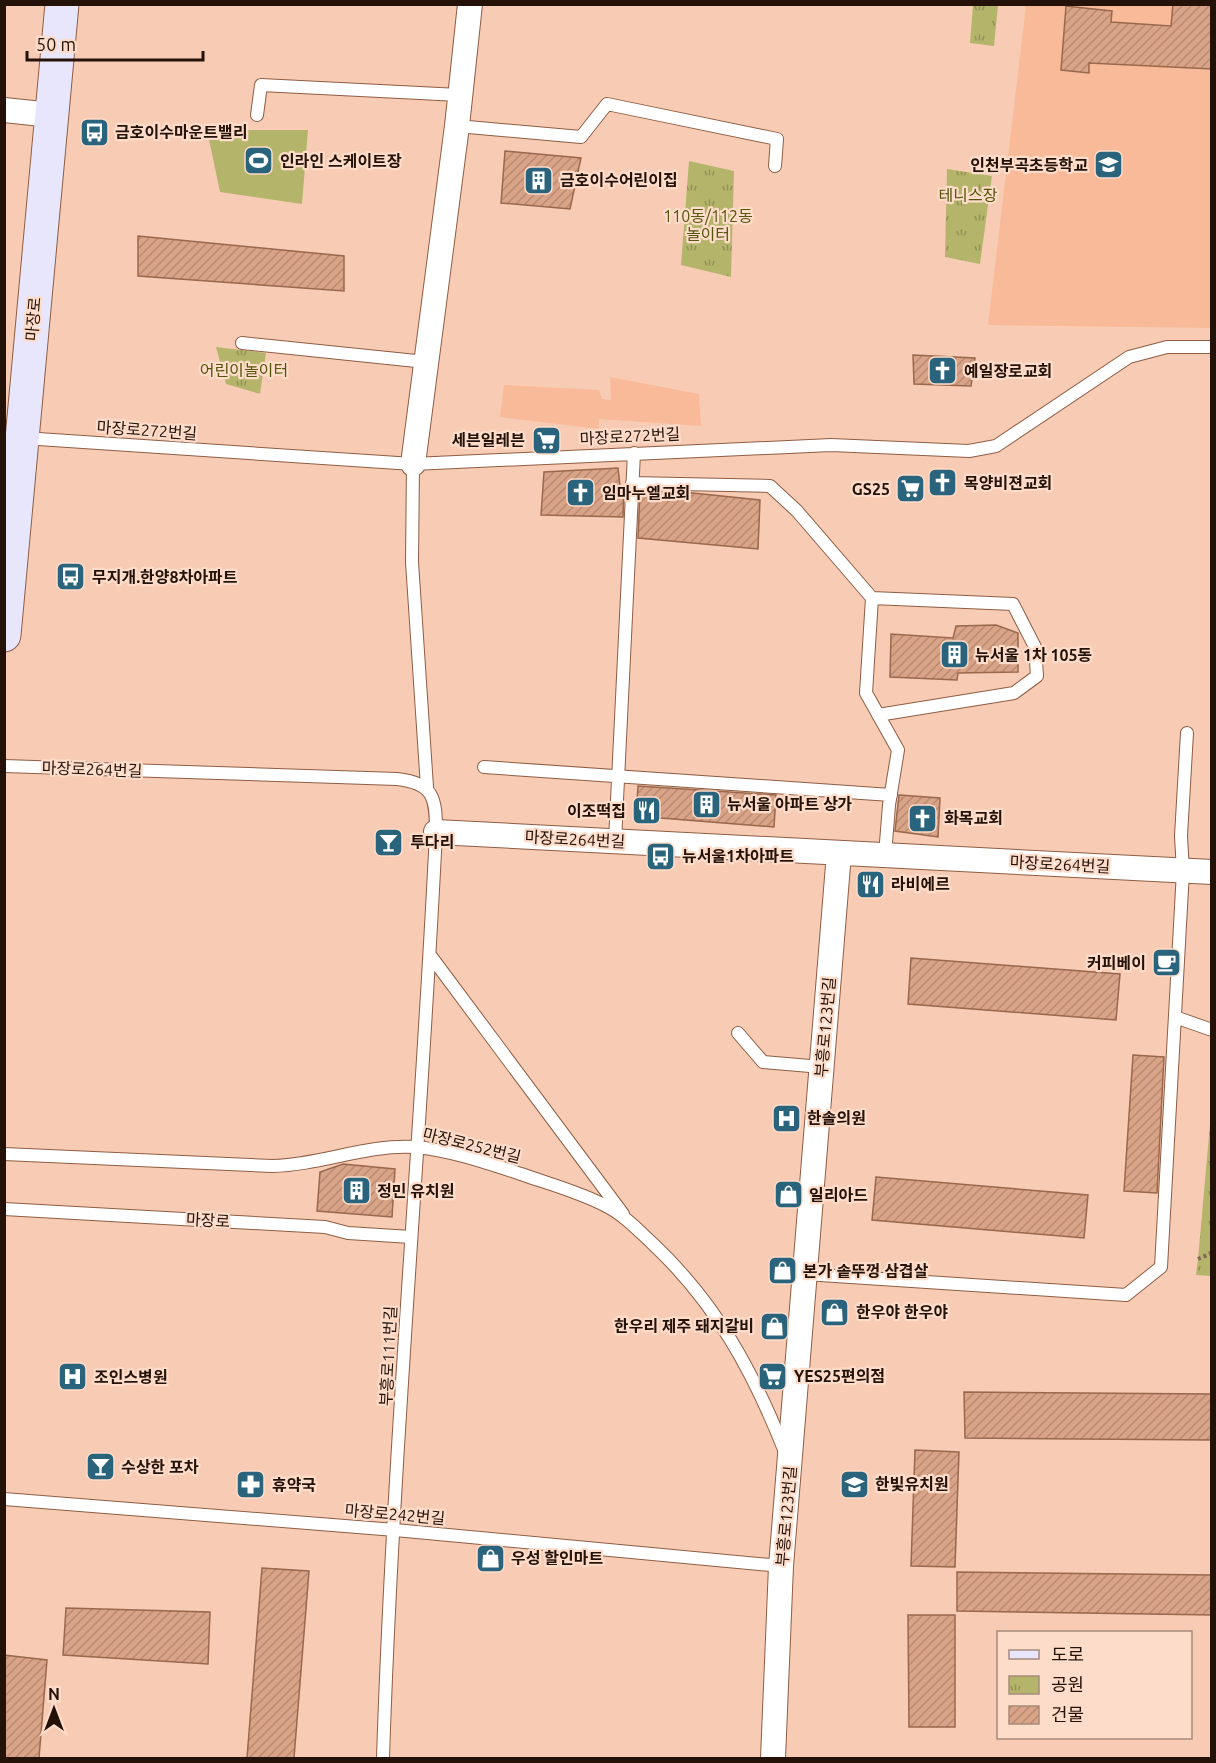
<svg xmlns="http://www.w3.org/2000/svg" width="1216" height="1763" viewBox="0 0 1216 1763" font-family="Ubuntu,'Noto Sans KR',sans-serif">
  <defs>
    <pattern id="park-tufts" width="24" height="20" patternUnits="userSpaceOnUse" patternTransform="scale(1.5)"><rect width="24" height="20" fill="#b4b56b"/><path d="M3 7l-1-3M5 7V3M7 7l1-3M15 17l-1-3M17 17v-4M19 17l1-3" fill="none" stroke="#929256"/></pattern>
    <pattern id="building-hatch" width="6" height="6" patternUnits="userSpaceOnUse" patternTransform="scale(1.5)"><rect width="6" height="6" fill="#d8a386"/><path d="M-1 1l2-2M0 6l6-6M5 7l2-2" fill="none" stroke="#b98b72"/></pattern>
  </defs>
  <rect width="100%" height="100%" fill="#f8ccb4"/>
  <path fill="#f8ba98" d="M1026,5H1211V328L988,325Z
    M610,377L699,394L701,426L599,419V429L500,417L504,385L599,390L602,399L611,400Z"/>
  <path fill="url(#park-tufts)" d="M973,5H998L994,46L970,43Z
    M689,161L734,171L731,277L681,265Z
    M947,169L992,176L980,264L945,257Z
    M216,347L266,353L260,394L226,384Z
    M1211,1113V1276L1196,1275L1198,1259Z"/>
  <path fill="#b4b56b" d="M207,130H308L302,204L220,192Z"/>
  <path fill="url(#building-hatch)" stroke="#99684d" stroke-width="1.5" d="M1173,4H1212V69L1089,63V73L1061,70L1066,6L1112,11L1111,22L1171,26Z
    M505,151L581,158L570,209L501,203Z
    M138,236L344,256V291L138,276Z
    M913,355L975,358L971,386L914,384Z
    M618,468L620,486H624L623,517L541,515L544,472Z
    M640,491L683,492L760,500L758,549L638,538Z
    M996,625L1018,633V672L958,673L957,680L890,677L891,634L953,638L956,626Z
    M638,786L776,795L774,827L636,816Z
    M899,795L940,798L938,837L895,831Z
    M911,958L1120,974L1116,1020L908,1004Z
    M1133,1055L1164,1057L1157,1193L1124,1191Z
    M343,1164L395,1169L392,1217L317,1211L320,1172Z
    M876,1177L1088,1195L1084,1238L872,1220Z
    M964,1392L1212,1394V1440L965,1438Z
    M915,1450L959,1452L955,1567L911,1566Z
    M262,1568L309,1571L294,1758H247Z
    M957,1572L1212,1575V1615L957,1611Z
    M66,1608L210,1612L208,1664L63,1655Z
    M908,1615H955V1727H909Z
    M4,1655L47,1660L39,1758H4Z"/>
  <g fill="none" stroke-linecap="round" stroke-linejoin="round">
    <defs>
      <path id="lane" d="M257,115L261,85L459,95
        M457,126L581,137L607,104L777,139L775,166
        M242,343L426,362
        M23,438L413,464L831,445L969,451L996,446L1129,357L1167,347H1212
        M413,464L412,562L427,787
        M632,483L770,486L797,511L872,598L866,693L898,750L889,805L885,855
        M872,598L1013,604L1035,647L1037,676L1014,693L878,715
        M4,766L397,779C434,783 436,798 436,832C421,1141 393,1449 383,1758
        M484,767L891,795
        M615,841L634,453
        M430,955L623,1214
        M1175,1017L1212,1030
        M738,1033L763,1062L822,1067
        M4,1154L272,1166C321,1165 366,1144 415,1147C450,1150 488,1163 521,1174C549,1184 580,1192 606,1206C624,1215 638,1230 652,1243C716,1303 753,1371 785,1452
        M4,1209L325,1227L348,1233L411,1237
        M805,1274L1126,1295L1161,1267L1183,871L1181,836L1187,733
        M4,1499L395,1530L781,1566"/>
      <path id="street" d="M4,110L52,115
        M413,464L457,126L470,4
        M436,832L1212,872
        M773,1758L781,1566L839,853"/>
      <path id="secondary" d="M4,635L62,4"/>
    </defs>
    <use href="#lane" stroke="#8e5d43" stroke-width="14"/>
    <use href="#street" stroke="#8e5d43" stroke-width="26"/>
    <use href="#secondary" stroke="#8e5d43" stroke-width="35"/>
    <path stroke="#866757" stroke-width="4" stroke-dasharray="3 3" stroke-linecap="butt" d="M1198,1259L1212,1253"/>
    <use href="#lane" stroke="#fff" stroke-width="12"/>
    <use href="#street" stroke="#fff" stroke-width="24"/>
    <use href="#secondary" stroke="#e8e6fc" stroke-width="33"/>
  </g>
  <defs>
    <symbol id="bus-square" viewBox="-11 -11 22 22"><rect x="-9" y="-9" width="18" height="18" rx="4" fill="#2a637c" stroke="#fddcca"/><path d="M-5-6H5V4H4V6H2V4H-2V6H-4V4H-5ZM-3.5-4V0h7V-4ZM-3.5 1.2v1.5H-2V1.2ZM2 1.2v1.5H3.5V1.2Z" fill="#fff"/></symbol>
    <symbol id="stadium-square" viewBox="-11 -11 22 22"><rect x="-9" y="-9" width="18" height="18" rx="4" fill="#2a637c" stroke="#fddcca"/><path d="M0-5a6.5 5 0 1 0 0 10a6.5 5 0 1 0 0-10ZM-3.5-1.8h7v3.6h-7Z" fill="#fff"/></symbol>
    <symbol id="school-square" viewBox="-11 -11 22 22"><rect x="-9" y="-9" width="18" height="18" rx="4" fill="#2a637c" stroke="#fddcca"/><path d="M0-5L7-2L0 1L-7-2ZM-4 1L0 2.5L4 1V4Q0 6-4 4Z" fill="#fff"/></symbol>
    <symbol id="building-square" viewBox="-11 -11 22 22"><rect x="-9" y="-9" width="18" height="18" rx="4" fill="#2a637c" stroke="#fddcca"/><path d="M-4-6H4V6H1V3H-1V6H-4ZM-2.5-4.3h1.7v1.8h-1.7ZM.8-4.3h1.7v1.8H.8ZM-2.5-1h1.7V.8h-1.7ZM.8-1h1.7V.8H.8Z" fill="#fff"/></symbol>
    <symbol id="church-square" viewBox="-11 -11 22 22"><rect x="-9" y="-9" width="18" height="18" rx="4" fill="#2a637c" stroke="#fddcca"/><path d="M-1.2-6h2.4v3.5h3.3v2.4h-3.3V6h-2.4V-.1h-3.3v-2.4h3.3Z" fill="#fff"/></symbol>
    <symbol id="supermarket-square" viewBox="-11 -11 22 22"><rect x="-9" y="-9" width="18" height="18" rx="4" fill="#2a637c" stroke="#fddcca"/><path d="M-6-5.5h2.5l.6 2H6L4.5 2H-2.5L-4.4-4H-6ZM-1.5 3.2a1.3 1.3 0 1 0 .1 0ZM3 3.2a1.3 1.3 0 1 0 .1 0Z" fill="#fff"/></symbol>
    <symbol id="restaurant-square" viewBox="-11 -11 22 22"><rect x="-9" y="-9" width="18" height="18" rx="4" fill="#2a637c" stroke="#fddcca"/><path d="M-5-6h1v4h1v-4h1v4h1v-4h1v5L-1.5 .5V6h-2V.5L-5-1ZM5-6V6H3V1.5H1.5Q1.5-4 5-6Z" fill="#fff"/></symbol>
    <symbol id="bar-square" viewBox="-11 -11 22 22"><rect x="-9" y="-9" width="18" height="18" rx="4" fill="#2a637c" stroke="#fddcca"/><path d="M-6-5H6L.8 .8V4.5H3.5V6h-7V4.5H-.8V.8Z" fill="#fff"/></symbol>
    <symbol id="cafe-square" viewBox="-11 -11 22 22"><rect x="-9" y="-9" width="18" height="18" rx="4" fill="#2a637c" stroke="#fddcca"/><path d="M-5.5-4.5H6V0H3Q3 3.5 0 3.5H-2.5Q-5.5 3.5-5.5 0ZM3-3.2v2h1.7v-2ZM-6 4.5H4V6H-6Z" fill="#fff"/></symbol>
    <symbol id="hospital-square" viewBox="-11 -11 22 22"><rect x="-9" y="-9" width="18" height="18" rx="4" fill="#2a637c" stroke="#fddcca"/><path d="M-5-5h3v3.5h4V-5h3V5h-3V1.5h-4V5h-3Z" fill="#fff"/></symbol>
    <symbol id="shop-square" viewBox="-11 -11 22 22"><rect x="-9" y="-9" width="18" height="18" rx="4" fill="#2a637c" stroke="#fddcca"/><path d="M-5-2.5h2.3a2.7 3.5 0 0 1 5.4 0H5L5.5 6h-11ZM-1.5-2.5h3a1.5 2.3 0 0 0-3 0Z" fill="#fff"/></symbol>
    <symbol id="pharmacy-square" viewBox="-11 -11 22 22"><rect x="-9" y="-9" width="18" height="18" rx="4" fill="#2a637c" stroke="#fddcca"/><path d="M-2-6h4v4h4v4h-4v4h-4v-4h-4v-4h4Z" fill="#fff"/></symbol>
  </defs>
  <g fill-rule="evenodd">
    <use href="#bus-square" x="78" y="116" width="33" height="33"/>
    <use href="#stadium-square" x="242" y="144" width="33" height="33"/>
    <use href="#school-square" x="1092" y="148" width="33" height="33"/>
    <use href="#building-square" x="522" y="164" width="33" height="33"/>
    <use href="#church-square" x="926" y="354" width="33" height="33"/>
    <use href="#supermarket-square" x="530" y="424" width="33" height="33"/>
    <use href="#church-square" x="926" y="466" width="33" height="33"/>
    <use href="#supermarket-square" x="894" y="472" width="33" height="33"/>
    <use href="#church-square" x="564" y="476" width="33" height="33"/>
    <use href="#bus-square" x="54" y="560" width="33" height="33"/>
    <use href="#building-square" x="938" y="638" width="33" height="33"/>
    <use href="#building-square" x="690" y="788" width="33" height="33"/>
    <use href="#restaurant-square" x="630" y="794" width="33" height="33"/>
    <use href="#church-square" x="906" y="802" width="33" height="33"/>
    <use href="#bar-square" x="372" y="826" width="33" height="33"/>
    <use href="#bus-square" x="644" y="840" width="33" height="33"/>
    <use href="#restaurant-square" x="854" y="868" width="33" height="33"/>
    <use href="#cafe-square" x="1150" y="946" width="33" height="33"/>
    <use href="#hospital-square" x="770" y="1102" width="33" height="33"/>
    <use href="#building-square" x="340" y="1174" width="33" height="33"/>
    <use href="#shop-square" x="772" y="1178" width="33" height="33"/>
    <use href="#shop-square" x="766" y="1254" width="33" height="33"/>
    <use href="#shop-square" x="818" y="1296" width="33" height="33"/>
    <use href="#shop-square" x="758" y="1310" width="33" height="33"/>
    <use href="#supermarket-square" x="756" y="1360" width="33" height="33"/>
    <use href="#hospital-square" x="56" y="1360" width="33" height="33"/>
    <use href="#bar-square" x="84" y="1450" width="33" height="33"/>
    <use href="#school-square" x="838" y="1468" width="33" height="33"/>
    <use href="#pharmacy-square" x="234" y="1468" width="33" height="33"/>
    <use href="#shop-square" x="474" y="1542" width="33" height="33"/>
  </g>
  <g text-anchor="middle" dominant-baseline="central" stroke-width="4.5" stroke-linejoin="round" paint-order="stroke">
    <g font-size="16" font-weight="bold" fill="#241107" stroke="#fddcca" text-anchor="start">
      <text x="115" y="132">금호이수마운트밸리</text>
      <text x="280" y="161">인라인 스케이트장</text>
      <text x="1088" y="165" text-anchor="end">인천부곡초등학교</text>
      <text x="560" y="180">금호이수어린이집</text>
      <text x="964" y="371">예일장로교회</text>
      <text x="525" y="440" text-anchor="end">세븐일레븐</text>
      <text x="964" y="483">목양비젼교회</text>
      <text x="890" y="489" text-anchor="end">GS25</text>
      <text x="602" y="493">임마누엘교회</text>
      <text x="92" y="577">무지개.한양8차아파트</text>
      <text x="975" y="655">뉴서울 1차 105동</text>
      <text x="727" y="804">뉴서울 아파트 상가</text>
      <text x="626" y="811" text-anchor="end">이조떡집</text>
      <text x="944" y="818">화목교회</text>
      <text x="410" y="842">투다리</text>
      <text x="682" y="856">뉴서울1차아파트</text>
      <text x="891" y="884">라비에르</text>
      <text x="1146" y="963" text-anchor="end">커피베이</text>
      <text x="807" y="1118">한솔의원</text>
      <text x="377" y="1191">정민 유치원</text>
      <text x="809" y="1195">일리아드</text>
      <text x="803" y="1271">본가 솥뚜껑 삼겹살</text>
      <text x="856" y="1312">한우야 한우야</text>
      <text x="754" y="1326" text-anchor="end">한우리 제주 돼지갈비</text>
      <text x="794" y="1376">YES25편의점</text>
      <text x="94" y="1377">조인스병원</text>
      <text x="121" y="1467">수상한 포차</text>
      <text x="875" y="1484">한빛유치원</text>
      <text x="272" y="1485">휴약국</text>
      <text x="511" y="1558">우성 할인마트</text>
    </g>
    <g font-size="16" fill="#55550c" stroke="#fddcca">
      <text x="968" y="195">테니스장</text>
      <text x="708" y="216">110동/112동<tspan x="708" dy="18">놀이터</tspan></text>
      <text x="244" y="370">어린이놀이터</text>
    </g>
    <g font-size="16" fill="#241107" stroke="#fddcca">
      <text transform="translate(33 319) rotate(-85)">마장로</text>
      <text transform="translate(147 430) rotate(4)">마장로272번길</text>
      <text transform="translate(630 436) rotate(-3)">마장로272번길</text>
      <text transform="translate(92 769) rotate(2)">마장로264번길</text>
      <text transform="translate(575 839) rotate(3)">마장로264번길</text>
      <text transform="translate(1060 864) rotate(3)">마장로264번길</text>
      <text transform="translate(825 1027) rotate(-85)">부흥로123번길</text>
      <text transform="translate(472 1145) rotate(14)">마장로252번길</text>
      <text transform="translate(208 1220) rotate(3)">마장로</text>
      <text transform="translate(388 1356) rotate(-87)">부흥로111번길</text>
      <text transform="translate(395 1514) rotate(5)">마장로242번길</text>
      <text transform="translate(786 1516) rotate(-85)">부흥로123번길</text>
    </g>
  </g>
  <rect width="1216" height="1763" fill="none" stroke="#241107" stroke-width="12"/>
  <rect x="997" y="1631" width="195" height="108" fill="#fddcca" stroke="#a68b7c" stroke-width="1.5"/>
  <rect x="1009" y="1650" width="30" height="9" fill="#e8e6fc" stroke="#a68b7c" stroke-width="1.5"/>
  <text x="1051" y="1661" font-size="18" fill="#241107">도로</text>
  <rect x="1009" y="1676" width="30" height="18" fill="url(#park-tufts)" stroke="#a68b7c" stroke-width="1.5"/>
  <text x="1051" y="1691" font-size="18" fill="#241107">공원</text>
  <rect x="1009" y="1706" width="30" height="18" fill="url(#building-hatch)" stroke="#a68b7c" stroke-width="1.5"/>
  <text x="1051" y="1721" font-size="18" fill="#241107">건물</text>
  <g transform="translate(54 1709)" stroke="#fddcca" stroke-width="4.5" paint-order="stroke">
  <path d="M0-4.5L10 22L0 15L-10 22Z" fill="#241107"/>
  <text y="-9" font-size="16" font-weight="bold" text-anchor="middle" fill="#241107">N</text>
  </g>
  <path d="M27 51v9h176v-9" fill="none" stroke="#241107" stroke-width="3"/>
  <text x="36" y="51" font-size="18" fill="#241107" stroke="#fddcca" stroke-width="4.5" paint-order="stroke">50 m</text>
</svg>
